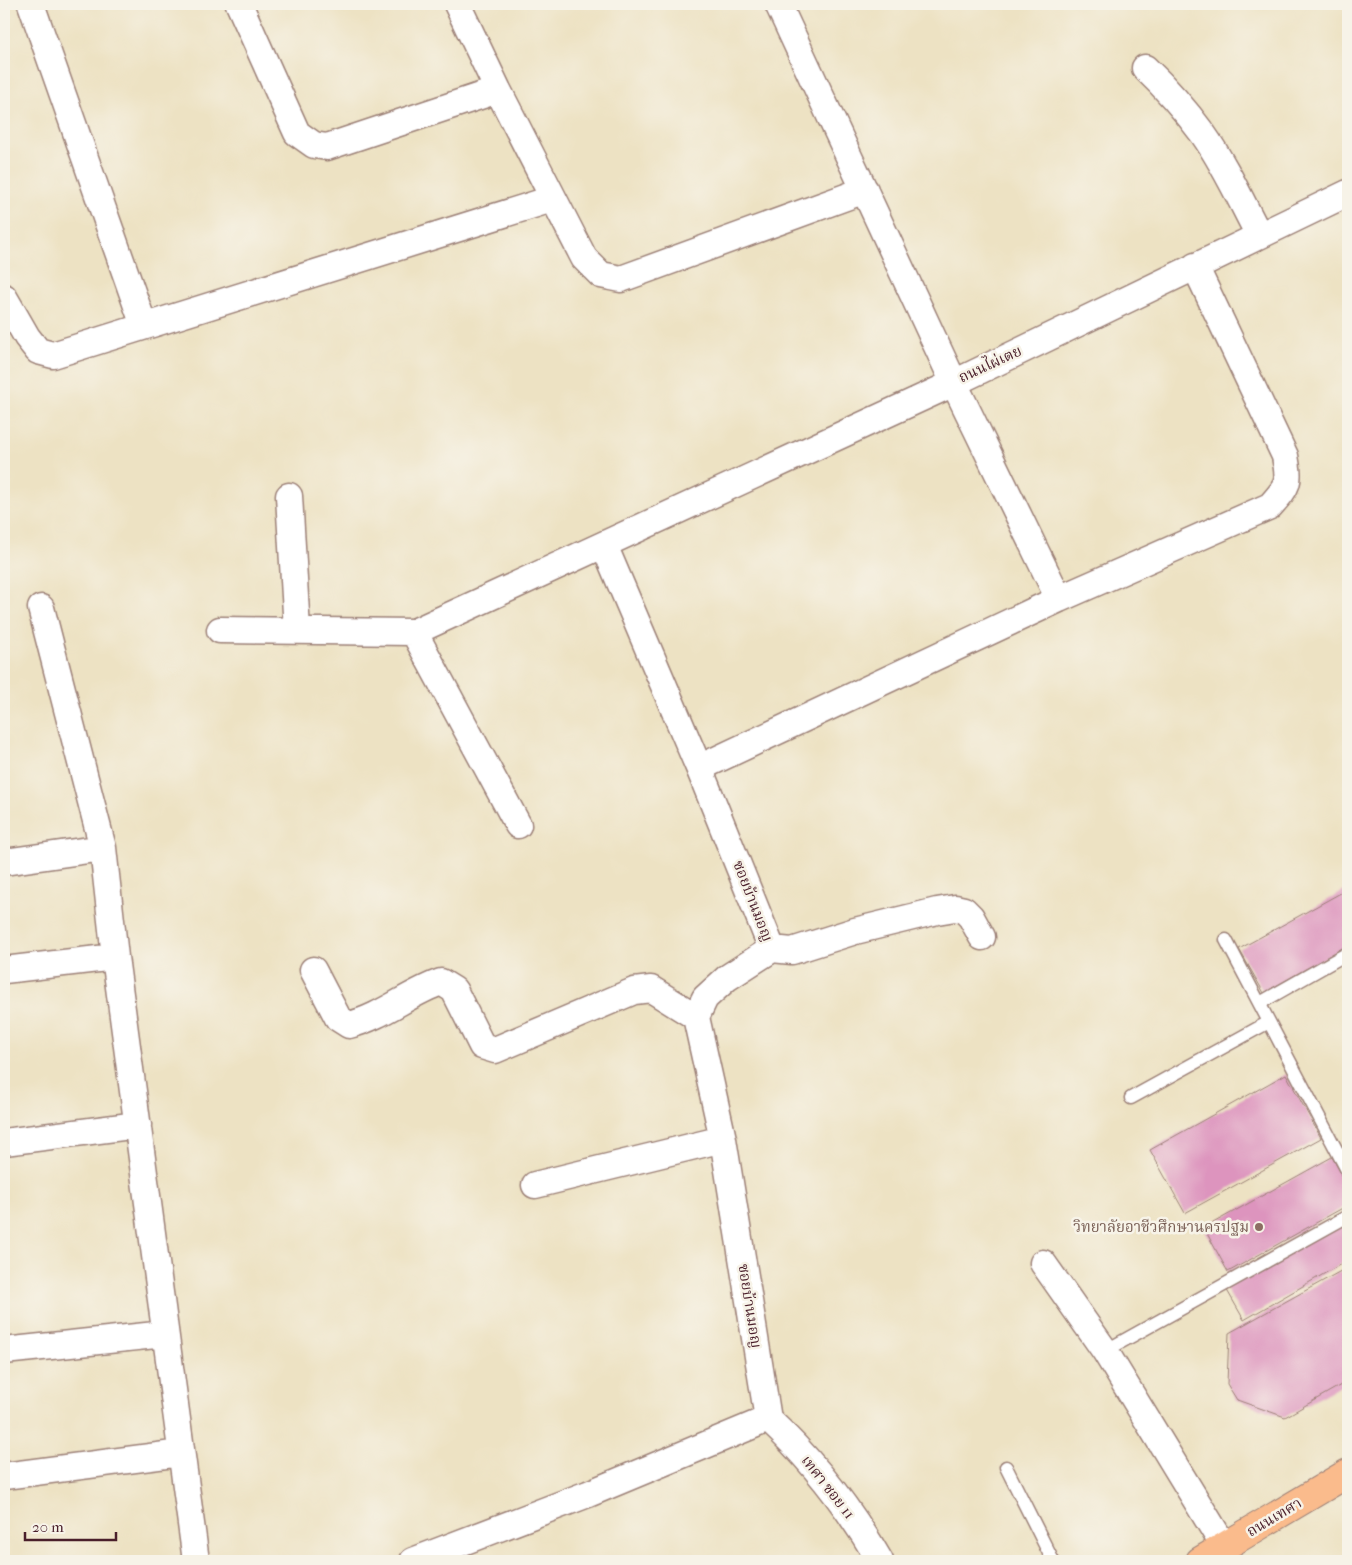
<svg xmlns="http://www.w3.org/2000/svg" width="1352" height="1565" viewBox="0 0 1352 1565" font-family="'IM FELL French Canon','Noto Serif Thai',serif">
  <rect width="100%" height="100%" fill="#f7f3e8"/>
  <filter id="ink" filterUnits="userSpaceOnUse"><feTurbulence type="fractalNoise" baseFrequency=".02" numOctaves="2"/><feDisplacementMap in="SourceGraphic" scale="10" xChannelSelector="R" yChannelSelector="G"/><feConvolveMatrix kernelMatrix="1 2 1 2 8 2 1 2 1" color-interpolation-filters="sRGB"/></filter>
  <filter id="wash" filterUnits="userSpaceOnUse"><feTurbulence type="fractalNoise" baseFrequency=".0096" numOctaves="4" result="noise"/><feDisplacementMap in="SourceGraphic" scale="20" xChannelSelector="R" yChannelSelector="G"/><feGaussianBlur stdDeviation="1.12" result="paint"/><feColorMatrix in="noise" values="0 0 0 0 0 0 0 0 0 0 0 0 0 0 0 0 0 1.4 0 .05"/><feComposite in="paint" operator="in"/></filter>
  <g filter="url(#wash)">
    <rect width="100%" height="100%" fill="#ede2c3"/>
    <g id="blocks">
      <path fill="#dd94be" d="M1348,889V945L1264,993L1239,949Z
        M1286,1074L1321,1138L1185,1213L1150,1150Z
        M1332,1157L1348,1186V1205L1228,1272L1204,1228Z
        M1348,1216V1260L1244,1320L1224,1285Z
        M1348,1267V1381L1285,1417L1237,1400L1227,1384L1229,1333Z"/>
    </g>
  </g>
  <g filter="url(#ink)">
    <use href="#blocks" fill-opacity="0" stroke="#9c8077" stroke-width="1"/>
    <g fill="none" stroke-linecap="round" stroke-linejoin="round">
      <defs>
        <path id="service" d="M1226,940L1348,1172
          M1260,1003L1348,953
          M1131,1098L1269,1022
          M1105,1351L1348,1216
          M1006,1467L1053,1561"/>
        <path id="minor" d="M31,4L144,326
          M239,4L297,133L314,145L327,147L498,90
          M457,4L498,90L584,258L601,275L621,279L865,190
          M778,4L954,383L1348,193
          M1145,68C1166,88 1186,111 1203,134C1225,165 1241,201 1259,235
          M4,297L27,337L38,351L53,355L552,199
          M289,496L297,630
          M604,545L699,768L772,949L727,978L705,998L696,1017L723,1139L768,1419
          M41,608L103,848L115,957L196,1561
          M220,630L414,632L954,383L1059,599
          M414,632L518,825
          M699,768L1059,599L1270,506C1289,485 1290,483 1285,456L1195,266
          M4,862L103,848
          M772,949L792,951L855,931L937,911L955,908L964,910L971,917L982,937
          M4,970L115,957
          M313,970L338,1018L349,1025C382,1017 409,993 441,982L454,990L482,1046L495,1050L634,991L651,989L696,1017
          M4,1142L138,1125
          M535,1185L723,1139
          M1043,1263L1105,1351L1224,1546
          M4,1351L165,1334
          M768,1419C812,1460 850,1509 880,1561
          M4,1476L181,1453
          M413,1561L588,1494L768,1419"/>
        <path id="primary" d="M1200,1561L1348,1473"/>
      </defs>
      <use href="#service" stroke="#9c8077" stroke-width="15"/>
      <use href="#minor" stroke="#9c8077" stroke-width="29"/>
      <use href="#primary" stroke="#9c8077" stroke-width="30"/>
      <use href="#service" stroke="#fff" stroke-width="12"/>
      <use href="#minor" stroke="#fff" stroke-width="26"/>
      <use href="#primary" stroke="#fabb8c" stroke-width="28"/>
    </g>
  </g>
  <circle fill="#8d6e63" stroke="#f7f3e8" stroke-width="2" cx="1259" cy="1227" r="5"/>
  <g text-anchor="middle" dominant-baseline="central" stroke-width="5" stroke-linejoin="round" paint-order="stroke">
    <g font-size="15" fill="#4a1f2b" stroke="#f7f3e8">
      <text transform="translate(990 364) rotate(-25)">ถนนไผ่เตย</text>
      <text transform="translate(753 901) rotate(69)">ซอยบ้านมอญ</text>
      <text transform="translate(750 1306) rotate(81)">ซอยบ้านมอญ</text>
      <text transform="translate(828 1487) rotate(52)">เทศา ซอย 11</text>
      <text transform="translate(1274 1517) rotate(-31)">ถนนเทศา</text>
    </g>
    <g font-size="15" fill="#785e54" stroke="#f7f3e8" text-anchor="end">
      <text x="1249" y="1227">วิทยาลัยอาชีวศึกษานครปฐม</text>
    </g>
  </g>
  <rect width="1352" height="1565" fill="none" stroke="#f7f3e8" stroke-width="20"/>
  <path d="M25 1532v8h91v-8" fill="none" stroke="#4a1f2b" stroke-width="2.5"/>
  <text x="32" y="1532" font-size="15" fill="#4a1f2b" stroke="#f7f3e8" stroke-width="4" paint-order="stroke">20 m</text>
</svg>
